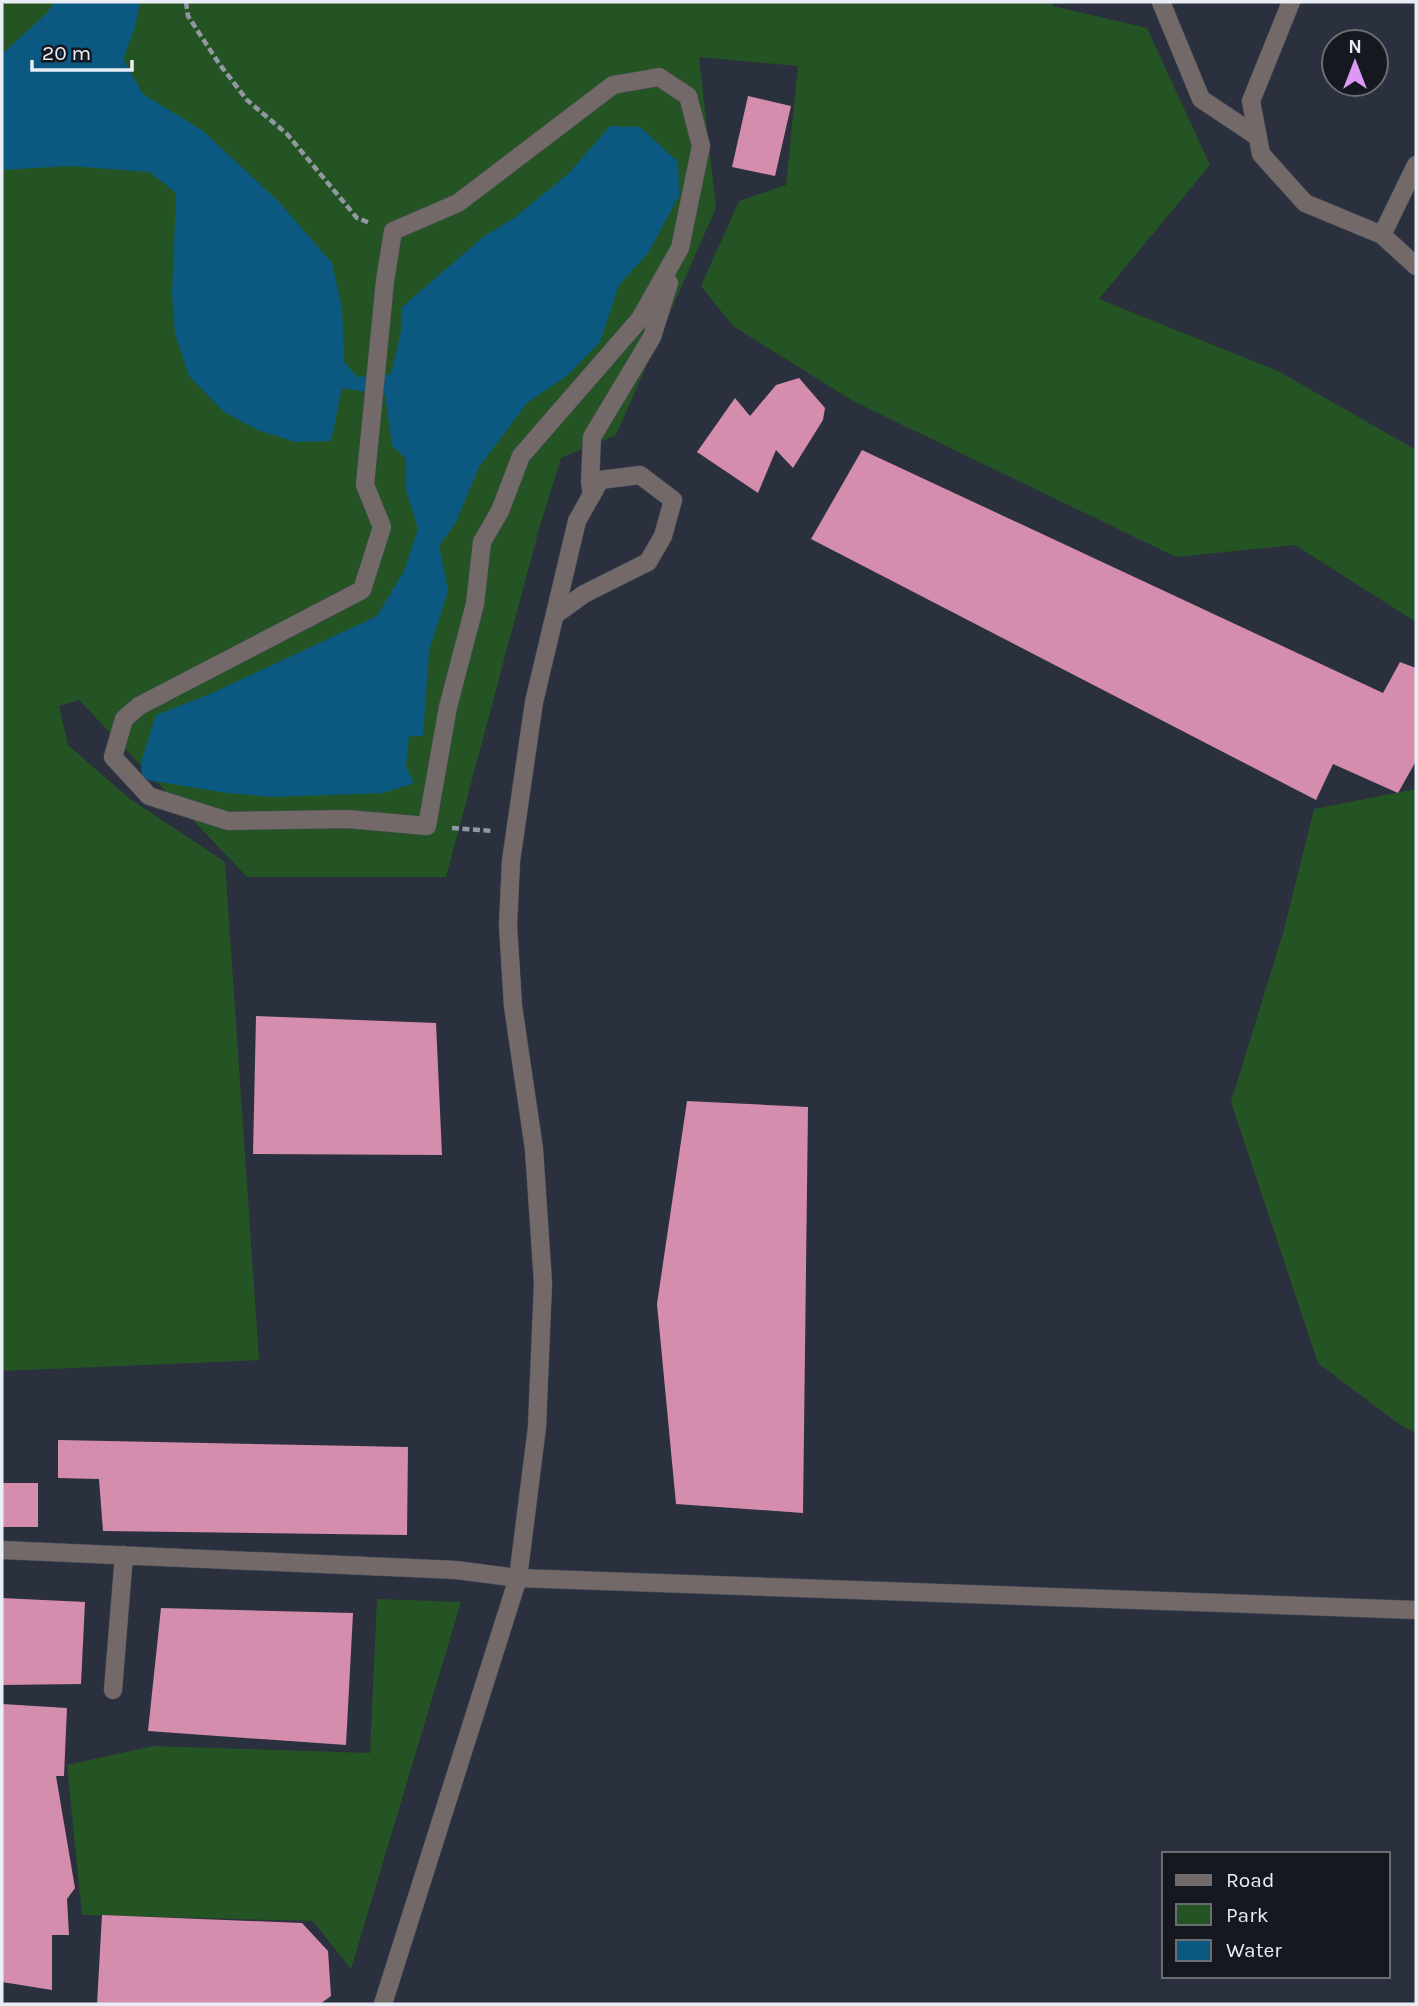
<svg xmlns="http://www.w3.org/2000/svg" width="1418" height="2006" viewBox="0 0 1418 2006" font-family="Karla,sans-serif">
  <rect width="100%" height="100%" fill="#2a303d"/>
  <path fill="#255424" d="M2,2H1053V6L1147,28L1210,165L1099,299L1278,371L1416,450V622L1295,545L1176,557L853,401L733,326L701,286L739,201L786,185L798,66L699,57L716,208L616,435L561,458L539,529L446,877H247L79,700L59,706L68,745L130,799L225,862L259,1360L2,1371Z
    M1416,789V1433L1399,1424L1318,1363L1231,1102L1283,933L1314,809Z
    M377,1599L461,1602L351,1969L313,1921L82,1915L67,1765L153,1746L370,1753Z"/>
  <path fill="#0b5981" d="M55,2H140L135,27L123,59L143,94L203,131L278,201L332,263L342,308L344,362L357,377L391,374L401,331V308L483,237L514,218L568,174L610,126L640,127L678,162L679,196L648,253L619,285L600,342L568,375L527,403L479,467L456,522L439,546L448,591L429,651L423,736H409L406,767L414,783L383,793L272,797L227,793L141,779L142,759L156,715L210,694L377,616L404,571L418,529L406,490V459L392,445L385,395L342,388L331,441L295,442L258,430L224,412L189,376L175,334L172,295L176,193L150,172L70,166L2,170V54L47,13Z"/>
  <path fill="#d48dac" d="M748,96L791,106L775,176L732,167Z
    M799,378L825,408L823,420L793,468L776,450L758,493L697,452L735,398L750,416L776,385Z
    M862,450L1383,693L1400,662L1416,668V761L1398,793L1333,764L1316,800L811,539Z
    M256,1016L436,1023L442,1155L253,1154Z
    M687,1101L808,1107L803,1513L676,1504L657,1304Z
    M58,1440L408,1447L407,1535L103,1531L99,1479L58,1478Z
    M2,1483H38V1527H2Z
    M2,1598L85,1602L81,1684L2,1685Z
    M161,1608L353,1613L346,1745L148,1731Z
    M2,1704L67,1708L64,1776H56L75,1888L67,1899L69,1935H52V1990L2,1982Z
    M102,1915L302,1923L328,1951L331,1996L320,2004H97Z"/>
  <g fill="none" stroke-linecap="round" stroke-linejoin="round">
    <defs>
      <path id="minor" d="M1161,2L1201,99L1258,137
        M1291,2L1251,101L1261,154L1305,203L1382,235L1416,266
        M659,77L688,96L701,146L680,248L640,319L521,456L500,511L482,542L475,604L448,707L427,826L347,819L228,821L149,796L113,757L124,719L139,706L362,590L382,527L365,485L385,281L393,231L458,203L613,85Z
        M1382,235L1416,165
        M592,495L590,482L592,437L652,337L669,283
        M2,1550L456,1570L518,1578L1416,1610
        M113,1690L124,1555
        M383,2004L518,1578L537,1427L543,1283L534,1149L513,1006L508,925L511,861L534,702L577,521L600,480L640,475L673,500L663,536L648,562L584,594L555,615"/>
    </defs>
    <use href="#minor" stroke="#494e5b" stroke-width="19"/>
    <path stroke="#9397a2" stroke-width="4.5" stroke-dasharray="7 3.5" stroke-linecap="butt" d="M186,2L188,16L218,62L247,100L287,134L357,218L370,223
      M452,828L492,831"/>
    <use href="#minor" stroke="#726968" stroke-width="18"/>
  </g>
  <rect width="1418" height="2006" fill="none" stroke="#e9edf6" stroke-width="7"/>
  <rect x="1162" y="1852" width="228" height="126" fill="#15181e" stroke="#6a6d74" stroke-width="2"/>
  <rect x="1176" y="1875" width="35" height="10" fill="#726968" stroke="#6a6d74" stroke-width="2"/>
  <text x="1226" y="1887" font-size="21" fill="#e9edf6">Road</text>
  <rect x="1176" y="1904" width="35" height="21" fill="#255424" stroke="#6a6d74" stroke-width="2"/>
  <text x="1226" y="1922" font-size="21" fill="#e9edf6">Park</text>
  <rect x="1176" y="1940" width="35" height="21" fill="#0b5981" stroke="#6a6d74" stroke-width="2"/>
  <text x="1226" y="1957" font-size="21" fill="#e9edf6">Water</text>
  <g transform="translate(1355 63)"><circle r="33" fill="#15181e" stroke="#6a6d74" stroke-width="2"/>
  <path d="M0-5L12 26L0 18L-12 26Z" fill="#dc99f4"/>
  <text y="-10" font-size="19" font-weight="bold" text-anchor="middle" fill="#e9edf6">N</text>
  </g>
  <path d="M32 60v10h100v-10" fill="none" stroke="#e9edf6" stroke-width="3.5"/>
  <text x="42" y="60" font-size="21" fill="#e9edf6" stroke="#15181e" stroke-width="5" paint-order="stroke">20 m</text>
</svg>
